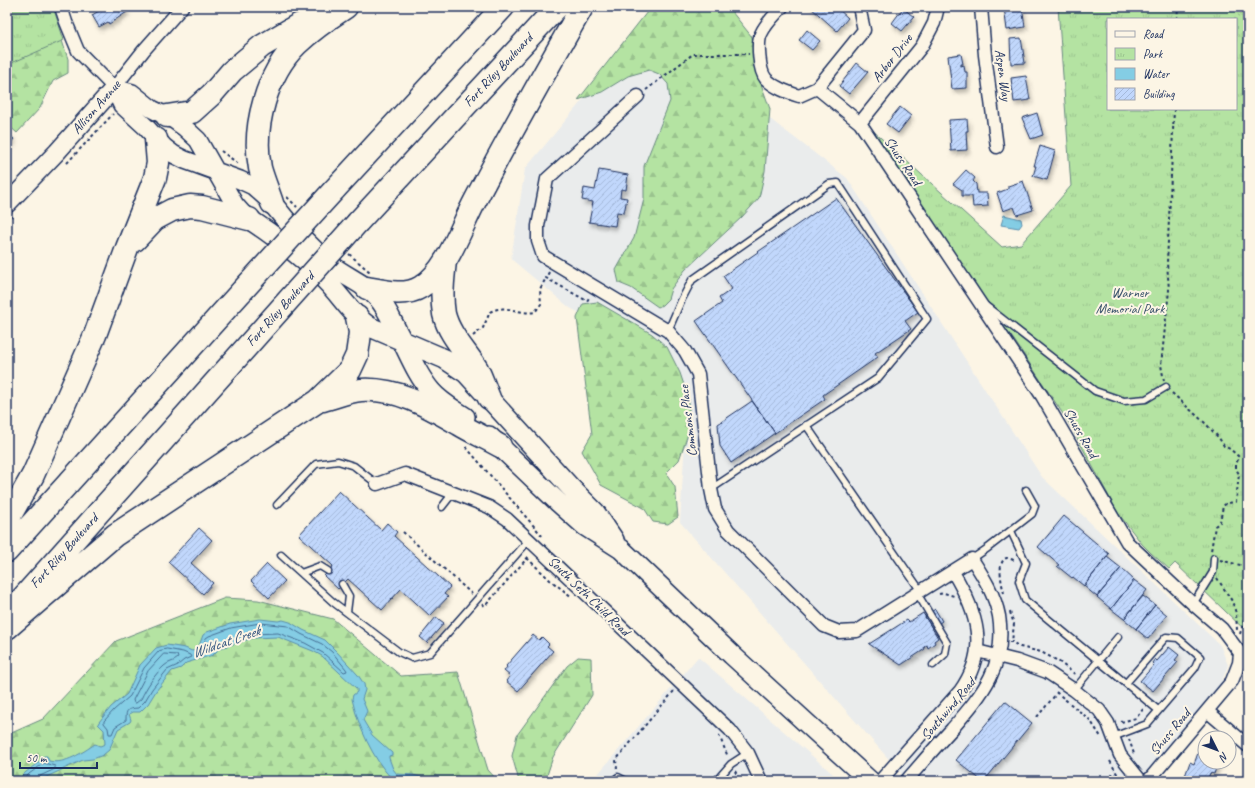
<svg xmlns="http://www.w3.org/2000/svg" width="1255" height="788" viewBox="0 0 1255 788" font-family="Caveat,sans-serif">
  <defs>
    <pattern id="forest-firs" width="22" height="20" patternUnits="userSpaceOnUse"><rect width="22" height="20" fill="#b4e3a2"/><path d="M5 1l3.5 6h-7zM16 11l3.5 6h-7z" fill="#9ac38e"/></pattern>
    <pattern id="park-tufts" width="24" height="20" patternUnits="userSpaceOnUse"><rect width="24" height="20" fill="#b4e3a2"/><path d="M3 7l-1-3M5 7V3M7 7l1-3M15 17l-1-3M17 17v-4M19 17l1-3" fill="none" stroke="#9ac38e"/></pattern>
    <pattern id="building-hatch" width="6" height="6" patternUnits="userSpaceOnUse"><rect width="6" height="6" fill="#c1d7fc"/><path d="M-1 1l2-2M0 6l6-6M5 7l2-2" fill="none" stroke="#a5b9da"/></pattern>
    <filter id="shadow"><feDropShadow dx="2" dy="3.5" stdDeviation="2" flood-color="#0004"/></filter>
  </defs>
  <rect width="100%" height="100%" fill="#fcf5e5"/>
  <filter id="ink" filterUnits="userSpaceOnUse"><feTurbulence type="fractalNoise" baseFrequency=".025" numOctaves="2"/><feDisplacementMap in="SourceGraphic" scale="8" xChannelSelector="R" yChannelSelector="G"/><feConvolveMatrix kernelMatrix="1 2 1 2 8 2 1 2 1" color-interpolation-filters="sRGB"/></filter>
  <g filter="url(#ink)">
    <path fill="#eaecec" d="M646,24L847,178L1042,477L1220,645L1228,665L1220,686L1143,781H908L680,522L687,407L653,350L570,308L511,259L525,169Z
      M698,657L841,781H592Z"/>
    <path fill="url(#forest-firs)" stroke="#688980" d="M7,7H51L68,59V73L53,81L40,108L17,133L7,124Z
      M651,7H728L752,37L756,70L770,109L765,171L759,198L742,217L685,270L671,289L668,299L662,305L658,307L631,288L619,283L616,270L634,238L644,199V166L670,101L668,84L659,74L649,70L628,76L602,92L578,100Z
      M597,302L652,334L667,347L680,373L689,400V431L679,460L666,473L675,487L678,517L668,524L653,522L644,508L601,485L582,451L592,434L577,318L583,304Z
      M225,598L258,600L333,619L401,676L458,672L488,770L498,781H7V735L43,719L116,641Z
      M578,657L591,658L592,695L553,757L545,781H519L512,756L517,735L567,666Z"/>
    <path fill="url(#park-tufts)" stroke="#688980" fill-rule="evenodd" d="M7,7H53L64,40L7,65Z
      M1058,7H1248V633L1175,563L1169,569L1151,553L1142,544L1118,513L1069,423L1014,340L975,289L871,129L1002,247L1021,244L1071,186ZM1108,19H1236V109H1108Z"/>
    <path fill="#84cde4" stroke="#5a8eae" d="M1004,215L1021,219L1022,224L1019,228L1001,225Z
      M260,619L278,621L283,620L290,622L303,630L325,640L337,652L358,675L364,684L365,690L362,699L367,711L363,720L372,735L392,753V755L389,756V758L393,769L397,774L413,775L421,777L428,781H403L392,779C373,759 358,726 352,699L353,695L357,692V689L322,656L313,651L278,637L253,638L220,648L213,655L186,663L181,668L172,671L156,691L148,704L140,712H132L129,714L131,720L130,722L118,729L109,750L103,755L93,759L83,760L42,779L18,781C25,770 37,766 44,756H47L49,761C65,765 83,752 95,744L100,746L105,744L104,730L98,724L99,722L111,707L127,694L140,665L156,648L167,645L185,648L192,651L196,650L199,646L203,635L207,632L230,624Z"/>
    <g fill="none" stroke-linecap="round" stroke-linejoin="round">
      <path stroke="#456e94" stroke-width="1" d="M261,623L288,626L301,634L322,644L332,652L346,669L347,671L344,672L323,653L305,643L278,633L252,634L240,637L219,644L211,651L203,653L201,652L206,638L209,636L231,628Z
        M167,649L183,652L190,655L191,657L184,660L178,665L167,670L152,689L145,701L138,708C127,709 126,709 126,720L115,727L112,734H109L108,728L104,723V721L114,710L130,696L144,668L159,651Z
        M164,654L177,655L178,658C174,662 168,662 164,666C155,674 146,688 141,699L136,703H134L133,700L148,671Z
        M22,781L29,774L44,763L55,766V769L40,776L39,781"/>
    </g>
    <path fill="url(#building-hatch)" stroke="#1b2f5e" filter="url(#shadow)" d="M106,7H124L127,12L109,24L108,22L99,27L92,15Z
      M810,7H836L848,18L837,31Z
      M1004,7H1022L1025,27L1007,30Z
      M903,8L914,17L902,31L892,23Z
      M807,30L820,41L812,50L799,40Z
      M1021,38L1025,63L1011,64L1010,39Z
      M961,54L963,64H961V66L964,65L965,72H967V88L952,89L948,56Z
      M857,63L868,72L849,94L839,86Z
      M1026,76L1030,100L1014,102L1011,78Z
      M900,107L911,116L898,133L886,124Z
      M1037,113L1043,135L1031,139L1022,118Z
      M967,119L968,131H966L967,150L951,151L949,120Z
      M7,133L14,139L7,147Z
      M1040,146L1055,151L1047,180L1033,176L1036,166H1034Z
      M599,170L628,175L626,190L621,189L620,197L627,198L624,213L617,212L615,226L589,222L593,202L582,200L584,188L595,190Z
      M966,170L975,178L973,181L976,184L977,193H987L988,206L973,207L972,196H962V190L953,184Z
      M1023,181L1033,210L1017,215L1014,207L1003,211L997,193L1008,189V186Z
      M836,198L918,312L905,321L911,329L875,353L878,357L823,395L825,399L775,433L696,321L722,303L719,298L732,289L723,276Z
      M752,401L775,433L731,463L720,446L718,424Z
      M339,491L381,530L387,523L397,532L394,536L450,587L444,594L448,597L430,616L401,589L382,610L348,579L338,589L324,576L333,566L299,535Z
      M1064,516L1109,554L1084,586L1073,577L1072,578L1057,566L1059,565L1038,547Z
      M199,528L212,540L191,563L213,583L203,594L168,562Z
      M1107,557L1121,568L1097,597L1084,586Z
      M267,564L285,581L269,598L251,581Z
      M1121,568L1134,580L1111,609L1097,597Z
      M1134,580L1147,590L1124,619L1111,609Z
      M1143,596L1155,605L1136,629L1124,619Z
      M1155,605L1167,615L1148,639L1136,629Z
      M935,609L942,621L932,628L925,617Z
      M923,613L938,638L934,641L935,643L928,648L927,645L924,647L925,649L901,665L869,644L907,620L909,622Z
      M436,617L444,623L427,643L420,637Z
      M533,635L539,640L542,637L549,644L547,646L553,651L518,691L506,681L510,676L504,671L507,667L506,666Z
      M1169,647L1179,655L1175,660L1178,662L1153,691L1140,681L1154,665L1152,663L1155,659L1157,661Z
      M1005,701L1032,723L984,781H982L956,760Z
      M1205,745V762H1222L1221,764L1218,763L1214,774L1210,773L1207,781H1199L1185,776L1190,762L1194,764L1198,753L1202,754Z"/>
    <g fill="none" stroke-linecap="round" stroke-linejoin="round">
      <defs>
        <path id="lane" d="M986,306L1095,391L1124,401L1146,399L1166,387
          M668,331L681,301L692,280L829,184L838,183L927,319L878,378L711,489
          M806,425L920,590
          M277,505L316,464L338,461L354,466L377,484
          M442,507L453,493
          M1011,531L1026,563L1019,581L1025,600L1158,710
          M281,555L333,602L399,652L412,658L430,653L529,540
          M972,559L988,548L1032,514L1035,506L1026,490
          M301,573L320,566L328,571
          M342,584L349,596L347,612
          M917,593L947,643L945,654L933,665
          M1193,604L1213,572L1214,558
          M1074,690L1118,637
          M1113,737L1147,724L1195,668L1200,657L1178,638L1166,637L1126,683
          M613,781L618,777L626,781
          M716,781L731,764L748,753"/>
        <path id="street" d="M61,7L66,22L78,51L114,88L144,50L182,7
          M782,7C775,15 766,23 761,34C757,43 759,71 766,79C775,88 787,92 799,96L817,88L864,30L859,7
          M981,7L985,55L997,147
          M817,88L860,123L1042,396L1127,542L1193,604L1222,629L1240,653L1239,663L1232,681L1148,781
          M638,96L547,179L538,226V241L543,256L668,331L685,351L698,374L711,489L715,509L728,530L824,626L839,632L857,631L972,559C983,576 995,595 999,616C1007,666 982,694 952,729C936,746 921,764 906,781
          M860,123L922,46L934,23L938,7
          M377,484L405,474L489,507L507,519L730,730L748,753L761,781
          M977,651L1017,661L1047,672L1074,690L1099,710L1108,723L1120,755L1141,781
          M1207,711L1248,746
          M880,781L960,691C990,649 977,612 953,572"/>
        <path id="secondary" d="M114,88L122,105L146,127L164,147L173,154L185,160L240,180L253,186L272,203
          M114,88L132,93L152,109L174,120L185,128L198,140L235,205L243,214L249,219
          M7,204L57,152L114,88"/>
        <path id="primary" d="M272,203C290,226 309,247 332,266C346,277 365,284 377,297C386,306 391,319 397,331C408,351 416,374 431,391C440,402 453,409 465,417
          M249,219C276,237 303,257 326,281C341,296 352,315 370,327L445,359L466,373L570,487L595,512L614,540
          M489,436L558,502L585,526L621,549L732,655L870,781"/>
        <path id="highway" d="M167,116L192,112L212,94L232,71L262,46L298,25L318,18
          M334,190L503,7
          M272,203C268,191 263,179 260,168C252,127 267,73 297,44C312,30 329,18 346,7
          M358,222L557,7
          M135,240L155,219L172,210L190,206L202,207L249,219
          M445,261C443,279 441,296 444,314C449,335 466,351 477,369C482,378 485,389 489,398
          M367,288C383,291 405,297 421,287C448,270 460,229 475,201C509,135 546,71 582,7
          M323,400C336,397 348,391 361,390C398,388 428,406 459,424C472,432 486,438 500,446
          M7,521L33,475L95,335L127,248L155,178L158,163L156,139
          M7,551L242,291
          M18,603L267,324
          M7,628L115,535L318,401L350,370L357,355L359,341L360,332L357,317"/>
      </defs>
      <use href="#lane" stroke="#1b2f5e" stroke-width="9"/>
      <use href="#street" stroke="#1b2f5e" stroke-width="15"/>
      <use href="#secondary" stroke="#1b2f5e" stroke-width="20"/>
      <use href="#primary" stroke="#1b2f5e" stroke-width="22"/>
      <use href="#highway" stroke="#1b2f5e" stroke-width="25"/>
      <path stroke="#1b2f5e" stroke-width="2" stroke-dasharray="3 3" stroke-linecap="butt" d="M1177,19L1178,8L1181,7
        M646,90L693,54H749
        M221,151L240,165
        M67,163L113,114
        M287,197L297,207
        M7,221L12,216
        M349,254L370,272
        M549,272L546,278L587,301L590,296
        M473,336L483,328L490,312C506,303 518,315 535,312L541,304L540,289L546,278
        M1164,381L1161,365L1169,290L1167,263L1174,109
        M1172,393L1206,424L1219,438L1224,446L1230,449L1239,457L1236,464V469L1239,474L1236,502L1227,503L1223,506L1220,522L1215,526L1211,551
        M466,447L544,538
        M403,532L472,594
        M527,558L550,580L572,597
        M1220,560L1248,567
        M1217,578L1232,601L1236,613L1237,630
        M1004,593C1002,586 996,560 1007,558C1009,558 1013,560 1016,561
        M939,594L944,593L954,596
        M482,604L485,606L530,555
        M1010,612L1014,624L1012,642
        M1240,634L1248,607
        M1009,642H1012L1020,647L1041,652L1058,661L1076,675
        M1056,692L1090,720L1101,737
        M1037,717L1057,693
        M1121,722L1136,718L1144,708
        M719,735L728,757
        M1129,739L1134,754
        M1110,761L1121,781
        M617,769L616,760L674,691
        M735,771L740,781
        M1108,781L1115,771"/>
      <use href="#lane" stroke="#fcf5e5" stroke-width="6"/>
      <use href="#street" stroke="#fcf5e5" stroke-width="12"/>
      <use href="#secondary" stroke="#fcf5e5" stroke-width="17"/>
      <use href="#primary" stroke="#fcf5e5" stroke-width="19"/>
      <use href="#highway" stroke="#fcf5e5" stroke-width="22"/>
      <defs>
        <path id="highway-bridge" d="M242,291L334,190
          M267,324L358,222"/>
      </defs>
      <use href="#highway-bridge" stroke="#1b2f5e" stroke-width="25" stroke-linecap="butt"/>
      <use href="#highway-bridge" stroke="#fcf5e5" stroke-width="22"/>
    </g>
  </g>
  <g text-anchor="middle" dominant-baseline="central" stroke-width="4" stroke-linejoin="round" paint-order="stroke">
    <g font-size="14" fill="#1b2f5e" stroke="#fcf5e5">
      <text transform="translate(892 58) rotate(-52)">Arbor Drive</text>
      <text transform="translate(498 70) rotate(-47)">Fort Riley Boulevard</text>
      <text transform="translate(1003 75) rotate(82)">Aspen Way</text>
      <text transform="translate(96 107) rotate(-49)">Allison Avenue</text>
      <text transform="translate(903 161) rotate(56)">Shuss Road</text>
      <text transform="translate(280 309) rotate(-48)">Fort Riley Boulevard</text>
      <text transform="translate(688 421) rotate(-97)">Commons Place</text>
      <text transform="translate(1081 433) rotate(60)">Shuss Road</text>
      <text transform="translate(64 551) rotate(-48)">Fort Riley Boulevard</text>
      <text transform="translate(589 596) rotate(44)">South Seth Child Road</text>
      <text transform="translate(948 709) rotate(-50)">Southwind Road</text>
      <text transform="translate(1170 732) rotate(-50)">Shuss Road</text>
    </g>
    <g font-size="14" fill="#3a536c" stroke="#fcf5e5">
      <text x="1130" y="292">Warner<tspan x="1130" dy="16">Memorial Park</tspan></text>
    </g>
    <g font-size="15" font-style="italic" fill="#355680" stroke="#fcf5e5">
      <text transform="translate(226 642) rotate(-19)">Wildcat Creek</text>
    </g>
  </g>
  <rect width="1255" height="788" fill="none" stroke="#fcf5e5" stroke-width="24"/>
  <rect x="12" y="12" width="1231" height="764" fill="none" stroke="#1b2f5e" stroke-width="1.5" filter="url(#ink)"/>
  <rect x="1107" y="18" width="130" height="92" fill="#fcf5e5" stroke="#a2a6af"/>
  <rect x="1115" y="31" width="20" height="6" fill="#fcf5e5" stroke="#a2a6af"/>
  <text x="1143" y="38" font-size="12" fill="#1b2f5e">Road</text>
  <rect x="1115" y="48" width="20" height="12" fill="url(#park-tufts)" stroke="#a2a6af"/>
  <text x="1143" y="58" font-size="12" fill="#1b2f5e">Park</text>
  <rect x="1115" y="68" width="20" height="12" fill="#84cde4" stroke="#a2a6af"/>
  <text x="1143" y="78" font-size="12" fill="#1b2f5e">Water</text>
  <rect x="1115" y="88" width="20" height="12" fill="url(#building-hatch)" stroke="#a2a6af"/>
  <text x="1143" y="98" font-size="12" fill="#1b2f5e">Building</text>
  <g transform="translate(1217 750) rotate(132)"><circle r="19" fill="#fcf5e5" stroke="#a2a6af"/>
  <path d="M0-3L7 15L0 10L-7 15Z" fill="#1b2f5e"/>
  <text y="-6" font-size="11" font-weight="bold" text-anchor="middle" fill="#1b2f5e">N</text>
  </g>
  <path d="M20 762v6h77v-6" fill="none" stroke="#1b2f5e" stroke-width="2"/>
  <text x="26" y="762" font-size="12" fill="#1b2f5e" stroke="#fcf5e5" stroke-width="3" paint-order="stroke">50 m</text>
</svg>
